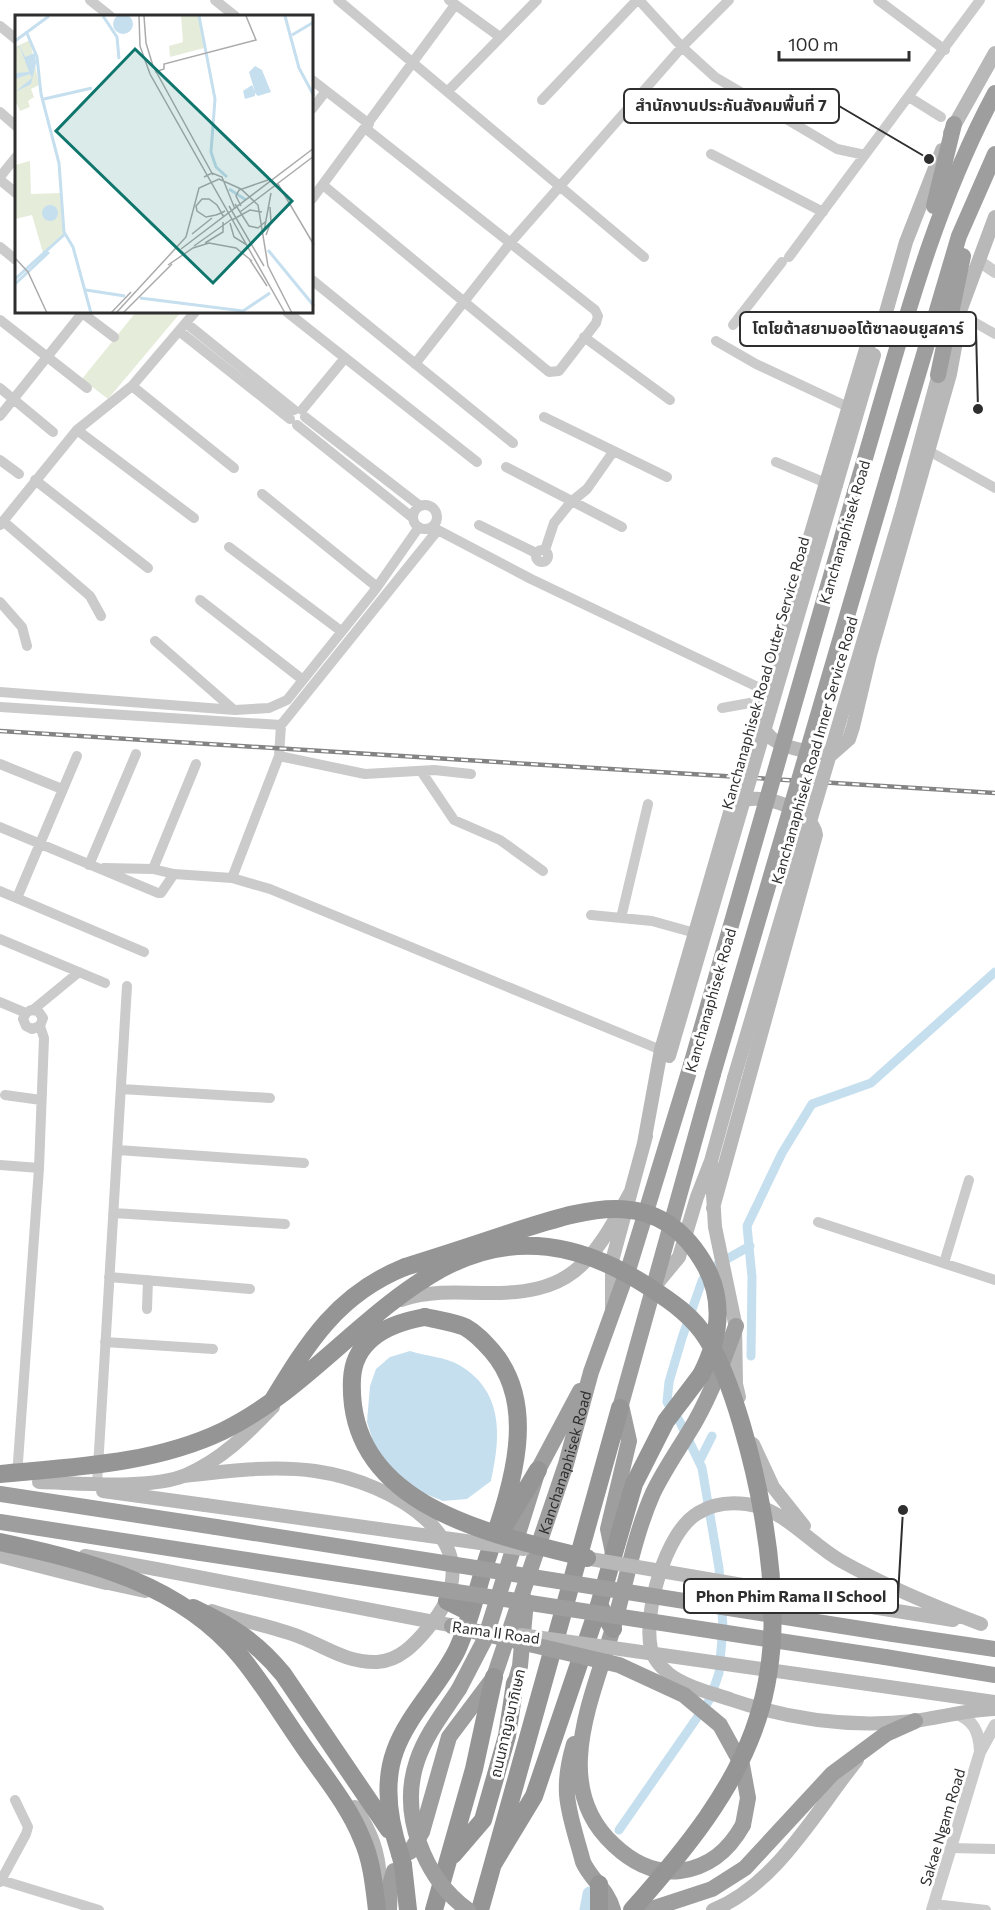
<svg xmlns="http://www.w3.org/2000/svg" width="995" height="1910" viewBox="0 0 995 1910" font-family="Commissioner,'Noto Sans Thai',sans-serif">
  <rect width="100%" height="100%" fill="#fff"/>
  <path fill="#e5edda" d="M136,312H181L108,399L82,379Z"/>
  <path fill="#c5dfef" d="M410,1351C425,1356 446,1357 459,1365C504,1391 501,1437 491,1481L467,1499L443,1501L416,1490L377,1454L367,1422L370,1386L376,1369L390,1357Z"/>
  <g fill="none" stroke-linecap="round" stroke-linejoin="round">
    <path stroke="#c5dfef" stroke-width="9" d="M718,1264L750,1246
      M751,1356L752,1277L747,1226L782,1153L812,1104L871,1083L995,972
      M699,1462L712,1436
      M619,1830L710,1699L719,1673L723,1627L719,1568L702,1468L680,1422L667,1402L669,1382L682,1338L702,1281L707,1272"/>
    <path stroke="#c5dfef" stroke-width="15" d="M587,1910L590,1894"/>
    <path stroke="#cbcbcb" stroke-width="10" d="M90,0L110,16
      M215,0L235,16
      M338,0L644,257
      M449,0L500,37
      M639,0L682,47L715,77L837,149L865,155
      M878,0L945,50
      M0,26L16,39
      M312,80L369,124
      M448,91L537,0
      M909,97L941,117
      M542,100L637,0
      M312,109L326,91
      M0,112L16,126
      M711,154L823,212
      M0,177L16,157
      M0,180L16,193
      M323,185L549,372L559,371L596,323L598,316L595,310L365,128
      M312,199L455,5
      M0,247L16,260
      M789,257L980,0
      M312,280L513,443
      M81,312L114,337
      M287,312L477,462
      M958,313L995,334
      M0,320L87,388
      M186,323L294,410
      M733,325L782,262
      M179,331L290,419
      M584,337L670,400
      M716,341L756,364L848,407
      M415,364L511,242L682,47L729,0
      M132,386L234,468
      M0,388L53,432
      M302,410L345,358
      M0,416L83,312
      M305,417L420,506
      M544,417L667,477
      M297,425L413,518
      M77,430L194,518
      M929,451L995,488
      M0,460L19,474
      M776,462L826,483
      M506,467L622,527
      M35,480L148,568
      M262,494L377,587
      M413 517a12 12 0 1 1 24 0a12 12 0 1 1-24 0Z
      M3,521L90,596L101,616
      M0,525L77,430L132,386L195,312
      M479,525L536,553
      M434,528L531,579L764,690
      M229,547L341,631
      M536 556a6 6 0 1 1 12 0a6 6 0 1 1-12 0Z
      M545,550L554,523L571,502L587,489L613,452
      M200,600L303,680
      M0,602L22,627L27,646
      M155,641L234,710
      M0,692L235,710L269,708L287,700L375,590L419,527
      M0,707L281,725L437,531
      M722,708L761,701
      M281,725L279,756L232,878L270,889L661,1050
      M279,756L365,774L434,770L471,774
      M0,764L62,789
      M421,771L454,820L500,840L543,871
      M0,827L158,893H161L174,874
      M89,865L136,754
      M104,868L153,869L174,874L232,878
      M153,869L196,764
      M0,891L144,952
      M17,898L77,756
      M591,915L652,921L695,933
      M621,918L648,804
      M0,939L105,983
      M0,1002L26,1013L31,1010L38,1011L43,1018L40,1026L32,1029L26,1026L23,1019L26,1013
      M34,1009L79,972
      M121,1089L270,1098
      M5,1095L41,1100
      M118,1150L304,1163
      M0,1165L39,1168
      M114,1213L285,1224
      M818,1222L995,1280
      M944,1263L969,1180
      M109,1277L250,1289
      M147,1309L148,1280
      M105,1342L213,1349
      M17,1476L39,1168L44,1038L40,1026
      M97,1484L127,986
      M950,1848L995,1849
      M1,1880L99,1910
      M0,1882L26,1834L28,1827L15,1800
      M934,1904L986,1910"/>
    <path stroke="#cbcbcb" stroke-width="12" d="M979,261L995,272
      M955,1713C974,1720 979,1732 980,1751
      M932,1910L980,1752L995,1725"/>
    <path stroke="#b8b8b8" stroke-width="14" d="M950,133L995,53
      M956,322L995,217
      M883,323L866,349L761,701C753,748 797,750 832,754L849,739L853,727L870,655L950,374L955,347V323
      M881,330L906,242L942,150
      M836,485L874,355
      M902,511L941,366
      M644,1143L661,1050L731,809C747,785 812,807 816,835L713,1208
      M711,1161L715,1227L735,1323L736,1384L739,1397
      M655,1286L679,1257L697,1197L711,1161L734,1078
      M401,1300C428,1291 454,1292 483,1293C571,1295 590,1266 630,1193
      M612,1310V1261L646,1136
      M753,1444L773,1487L804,1526
      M184,1476C227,1471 272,1465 315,1471C392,1482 502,1542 428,1628C415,1644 399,1661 377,1662C347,1663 326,1647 300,1637C272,1626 241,1621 212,1611
      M39,1482C79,1483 150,1490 186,1475C221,1460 247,1434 273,1407
      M103,1491L205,1505
      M0,1556L106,1583
      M85,1556L156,1569
      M99,1581L145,1591
      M878,1608L953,1620
      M981,1624C933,1606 886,1586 841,1561C809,1543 784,1508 746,1504C730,1502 712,1504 698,1513C665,1532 643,1614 651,1649C654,1660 661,1667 669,1674C686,1687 712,1693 732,1700C791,1720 852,1728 914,1721C942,1717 967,1710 995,1709
      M875,1685L995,1702
      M355,1807C371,1832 379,1851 380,1881
      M713,1910C777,1884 815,1812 857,1760"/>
    <g stroke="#9e9e9e" stroke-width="16">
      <path d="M934,206L954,124"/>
      <path d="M938,375L963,256"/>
      <path d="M888,476L959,236L995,154"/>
      <path d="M855,492C896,357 928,217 995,93"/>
      <path d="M736,1326C724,1359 712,1392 695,1422C681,1446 665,1468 653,1493C634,1536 626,1583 613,1628C593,1697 549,1786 614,1845C632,1862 654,1874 680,1871C710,1867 729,1850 743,1825"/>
      <path d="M620,1408L713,1074"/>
      <path d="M0,1494L216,1527"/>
      <path d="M0,1522L201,1553"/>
      <path d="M613,1553L608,1529L629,1441L621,1405"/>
      <path d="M893,1634L995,1649"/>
      <path d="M885,1657L995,1675"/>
      <path d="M515,1683L520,1666L526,1601"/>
      <path d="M459,1689L485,1639L538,1470L580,1391"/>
      <path d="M574,1744C559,1794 570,1813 583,1862C591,1880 608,1890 613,1910"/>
      <path id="s1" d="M410,1852L422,1832L449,1737L494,1677L566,1464L591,1372L630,1264L691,1065"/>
      <path d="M389,1910L390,1885L394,1871"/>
      <path d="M648,1910L712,1889L745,1868L832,1774L886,1734L915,1721"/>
    </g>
    <path stroke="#959595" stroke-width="18" d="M273,1400C309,1341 338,1294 405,1267
      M506,1523L538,1470
      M447,1601L469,1612
      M599,1605L613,1629
      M193,1608C231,1626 256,1641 283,1674L389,1830
      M400,1854C389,1821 383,1784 395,1751C408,1714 440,1685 457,1650C470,1622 477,1589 487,1559C508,1496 542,1409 492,1351C484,1342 476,1333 465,1327C453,1322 438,1320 425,1317
      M453,1855L483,1820L507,1736L515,1683
      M493,1864L534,1796L599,1605L634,1484L666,1421L701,1375
      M403,1865L408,1910
      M599,1884V1910
      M434,1910L474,1769L494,1677
      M480,1910L620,1408"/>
    <defs>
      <path id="rail" d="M0,731L995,793"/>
    </defs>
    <use href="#rail" stroke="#838383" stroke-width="4.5"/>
    <use href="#rail" stroke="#fff" stroke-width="2" stroke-dasharray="7" stroke-linecap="butt"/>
    <path stroke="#b8b8b8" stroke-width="14" d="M669,1056L836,485
      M734,1078L902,511
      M205,1505L524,1549
      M579,1557L878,1608
      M156,1569L460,1627
      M521,1635L875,1685"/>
    <path stroke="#9e9e9e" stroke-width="16" d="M691,1065L855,492
      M713,1074L888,476
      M216,1527L893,1634
      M201,1553L885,1657
      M452,1626L619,1665L684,1695L720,1725L742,1765L748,1798L743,1825
      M459,1689C444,1712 426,1734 417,1761C399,1814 424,1878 468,1910"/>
    <path stroke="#959595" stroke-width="18" d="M405,1267C441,1256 477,1244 513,1232C586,1209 659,1182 706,1267C725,1303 719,1340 701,1375
      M425,1317C391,1323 354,1338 352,1379C346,1506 490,1534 587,1558
      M0,1474C75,1467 154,1464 223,1431C305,1391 362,1313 441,1269C514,1229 583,1244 649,1287C671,1301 694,1317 707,1339C733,1380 755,1468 763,1516C794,1697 750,1777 632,1910
      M0,1542C89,1561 181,1584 241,1657C264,1685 283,1717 304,1747C324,1776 349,1806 362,1839C372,1861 374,1886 377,1910
      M400,1854L403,1865"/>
  </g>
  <g text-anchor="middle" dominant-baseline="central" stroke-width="6" stroke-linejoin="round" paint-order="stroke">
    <g font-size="15" fill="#2e2e2e" stroke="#fff">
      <text transform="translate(844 532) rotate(-74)">Kanchanaphisek Road</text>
      <text transform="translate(765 673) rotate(-74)">Kanchanaphisek Road Outer Service Road</text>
      <text transform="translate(814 750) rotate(-74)">Kanchanaphisek Road Inner Service Road</text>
      <text transform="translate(710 1000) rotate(-74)">Kanchanaphisek Road</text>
      <text stroke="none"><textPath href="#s1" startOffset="423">Kanchanaphisek Road</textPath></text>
      <text transform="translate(496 1632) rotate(8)">Rama II Road</text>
      <text transform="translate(507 1723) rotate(-77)">ถนนกาญจนาภิเษก</text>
      <text transform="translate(942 1827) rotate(-73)">Sakae Ngam Road</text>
    </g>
  </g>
  <g transform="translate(15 15)">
    <rect width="298" height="298" fill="#fff"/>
    <path d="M166,1H184L189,33L155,42L154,31L168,27ZM15,25L24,70L16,74L19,82L13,86L15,92L5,96L0,85V32ZM15,146L16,179L45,178L49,219L28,238L17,200L0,204V150Z" fill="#e5edda"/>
    <path d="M98 9a10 10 0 1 1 20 0a10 10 0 1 1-20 0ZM5,31L10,42L20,38L21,48L16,69L0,77L17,63L15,59L0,64L1,58L14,57L5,32L0,34ZM240,51L247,55L256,77L243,81L240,78V81L230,84L228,76L237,70L240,77L234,57ZM27 198a8 8 0 1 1 16 0a8 8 0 1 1-16 0Z" fill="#c5dfef"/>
    <path fill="none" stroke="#c5dfef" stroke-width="3" d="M88,1L102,22L104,44M184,1L200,84L196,137L201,152L212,162M270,1L284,53L299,81M11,16L22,42L26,79L44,148L49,217L58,232L76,298M277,20L299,7M0,26L34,1M29,84L77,73M214,174L231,185M253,235L299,291M0,264L50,219M0,269L34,237M71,275L110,281M125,283L228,296L255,278"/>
    <path fill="none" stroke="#ababab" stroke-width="1.5" d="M124,1L125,31L135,59L270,298M129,1L131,28L138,51L198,160M140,57L149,54V49L241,25L231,1M189,162L197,158L207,162L220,194M263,169L299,230M220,189L234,211L243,213L250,207M214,191L249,251M226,191L221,181L224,175L253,165M225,197L299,141M209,202L207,199L205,195L202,190L194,184H187L181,191L182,196L191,202L201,200L206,198L210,196M217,205L235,195L247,197M215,208L219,222L232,230M249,216L256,178M177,219L197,203M251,220L256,207L255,192M190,228L208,217V207M179,231L217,204M166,234L299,133M0,243L13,257L32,298M235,245L252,271M153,250L178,233L194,228L221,233L237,246M96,298L116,277M101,298L171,222L184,173L204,164L226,174L243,190L253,251L277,298M108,298L157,249"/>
    <path fill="#0f766e" fill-opacity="0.15" stroke="#0f766e" stroke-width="3" d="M120,34L277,186L198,268L41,116Z"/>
    <rect width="298" height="298" fill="none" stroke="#2e2e2e" stroke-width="3"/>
  </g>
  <path fill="none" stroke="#2e2e2e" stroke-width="2" d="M929 159L839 106M978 409L976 329M903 1510L898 1596"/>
  <g fill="#2e2e2e" stroke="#fff" stroke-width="2">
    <circle cx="929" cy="159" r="6"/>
    <circle cx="978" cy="409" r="6"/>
    <circle cx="903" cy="1510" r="6"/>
  </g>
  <g fill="#fff" stroke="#2e2e2e" stroke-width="2">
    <rect x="624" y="89" width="215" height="34" rx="6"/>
    <rect x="740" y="312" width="236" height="34" rx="6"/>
    <rect x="684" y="1579" width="214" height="34" rx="6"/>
  </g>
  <g font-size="16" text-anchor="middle" font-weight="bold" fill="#2e2e2e">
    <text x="731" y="111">สำนักงานประกันสังคมพื้นที่ 7</text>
    <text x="858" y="334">โตโยต้าสยามออโต้ซาลอนยูสคาร์</text>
    <text x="791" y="1602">Phon Phim Rama II School</text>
  </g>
  <path d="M779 51v9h130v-9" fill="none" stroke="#2e2e2e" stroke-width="3"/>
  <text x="788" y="51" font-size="18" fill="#2e2e2e" stroke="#ffffff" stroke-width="4.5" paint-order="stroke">100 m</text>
</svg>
